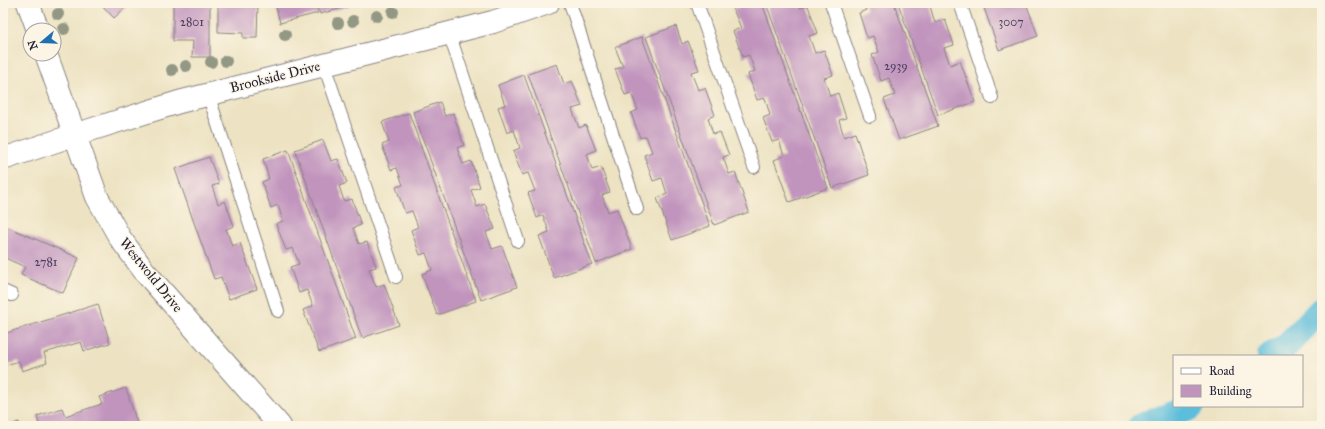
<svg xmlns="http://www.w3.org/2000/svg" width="1325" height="429" viewBox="0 0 1325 429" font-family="'IM FELL Great Primer',serif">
  <rect width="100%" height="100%" fill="#fcf5e5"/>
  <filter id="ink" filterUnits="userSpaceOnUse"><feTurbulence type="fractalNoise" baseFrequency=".025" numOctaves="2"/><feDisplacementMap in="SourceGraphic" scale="8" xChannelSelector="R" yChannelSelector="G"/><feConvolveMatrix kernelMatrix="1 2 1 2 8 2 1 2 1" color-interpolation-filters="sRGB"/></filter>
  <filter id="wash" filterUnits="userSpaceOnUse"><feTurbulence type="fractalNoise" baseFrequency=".012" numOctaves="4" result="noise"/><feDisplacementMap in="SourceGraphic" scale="16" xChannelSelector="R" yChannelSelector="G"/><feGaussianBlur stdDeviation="0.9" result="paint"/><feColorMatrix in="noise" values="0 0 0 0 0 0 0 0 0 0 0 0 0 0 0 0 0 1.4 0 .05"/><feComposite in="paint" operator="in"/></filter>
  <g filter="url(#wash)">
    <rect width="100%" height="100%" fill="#ede3c3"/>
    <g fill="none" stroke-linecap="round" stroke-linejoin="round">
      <path stroke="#5dbedb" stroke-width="26" d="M1270,356L1285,347L1322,309
        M1141,426L1187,409L1192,406"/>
    </g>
    <g id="blocks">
      <path fill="#c194be" d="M100,3H130L114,18Z
        M173,3H210V57H192L193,41H173Z
        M218,3H258L257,38H243V33L218,32Z
        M275,3H315L318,13L280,23Z
        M317,3H357L358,4L320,14Z
        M750,3H762L828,188L789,202L774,160L784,156L779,140L772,142L763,118L770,115L765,98L757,100L748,74L755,71L749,55L743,57L733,31L741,28L733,9Z
        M766,3H798L800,8L808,6L818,33L809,36L815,53L824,50L833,75L824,78L830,96L838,93L846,118L839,120L844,137L855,133L869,175L832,188Z
        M863,3H894L938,126L899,140L884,99L895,95L889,78L881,81L872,55L879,52L873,36L867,38L859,13L866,10Z
        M898,3H937L930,6L935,23L945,19L954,45L944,48L950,65L960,61L975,102L938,115Z
        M995,3H1026L1038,36L999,50L984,8L995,4Z
        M676,26L682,44L688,41L699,70L691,72L698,90L705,88L715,115L708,118L713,134L720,132L729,155L723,157L729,174L735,172L749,212L714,225L646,37Z
        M642,37L710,226L672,240L657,198L667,194L662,178L653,181L644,155L652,152L646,136L640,138L631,113L638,110L631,93L625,95L615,69L623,67L615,47Z
        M557,64L564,84L572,81L582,106L572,109L579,128L586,125L596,150L587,154L592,170L601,167L610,192L602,195L608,212L617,209L632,249L596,263L528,74Z
        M524,75L592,264L554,278L539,236L549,232L543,215L537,218L528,193L535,191L528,173L522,175L513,151L520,148L514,130L507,133L498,107L505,105L498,85Z
        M440,102L445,116L453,113L464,145L457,148L463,164L471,161L480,187L471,190L477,207L485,204L495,229L486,232L492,249L502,246L517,287L481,300L413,112Z
        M409,113L476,301L437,315L422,274L432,270L426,253L420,255L411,230L418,227L412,211L405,213L396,187L403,185L397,168L391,170L382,145L389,142L382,122Z
        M323,140L331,161L338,159L347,183L339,186L344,201L352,199L361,225L353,228L359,244L367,242L376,267L369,269L376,287L384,284L399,325L362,338L295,150Z
        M288,150L356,339L319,352L303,310L313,306L307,290L299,293L290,267L299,264L293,248L286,250L276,224L283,221L278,205L271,208L262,182L269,179L263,159Z
        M209,157L219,184L212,186L218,204L225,201L234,226L226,229L232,246L240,243L257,289L229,299L221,277L214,279L175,169Z
        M3,225L79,258L63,293L21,275L25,267L3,257Z
        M98,304L110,343L84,351L81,342L44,353L47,363L22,371L19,361L3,366V334Z
        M126,388L137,423L127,426H33L39,424L37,416L62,408L65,416L102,404L99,397Z
        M19,422L20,426H8Z"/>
    </g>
  </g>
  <g filter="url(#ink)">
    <use href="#blocks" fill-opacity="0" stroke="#88827f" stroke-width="1"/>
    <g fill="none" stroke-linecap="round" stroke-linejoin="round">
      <defs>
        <path id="lane" d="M570,3L637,209
          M697,3L754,167
          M831,3L870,116
          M960,3L992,98
          M449,33L518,241
          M324,65L396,277
          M208,94L278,311
          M3,291L12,295"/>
        <path id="street" d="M28,3L38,30
          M46,54L97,197L120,238L145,272L280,426
          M3,159L74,135L179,102L493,22L548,3"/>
      </defs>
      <use href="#lane" stroke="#88827f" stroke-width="14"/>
      <use href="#street" stroke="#88827f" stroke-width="24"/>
      <use href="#lane" stroke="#fff" stroke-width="12"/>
      <use href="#street" stroke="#fff" stroke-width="22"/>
    </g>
    <g fill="#929884">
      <circle cx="393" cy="12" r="6"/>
      <circle cx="58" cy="14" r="6"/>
      <circle cx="377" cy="16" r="6"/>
      <circle cx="353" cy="21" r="6"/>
      <circle cx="338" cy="23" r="6"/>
      <circle cx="64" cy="29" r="6"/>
      <circle cx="285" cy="35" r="6"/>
      <circle cx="226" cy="61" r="6"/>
      <circle cx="211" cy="62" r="6"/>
      <circle cx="186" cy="66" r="6"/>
      <circle cx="172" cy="70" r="6"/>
    </g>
  </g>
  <g text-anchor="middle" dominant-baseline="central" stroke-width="3" stroke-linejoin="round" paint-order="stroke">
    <g font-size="12" fill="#4a3e5c">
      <text x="192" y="22">2801</text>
      <text x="1011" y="22">3007</text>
      <text x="896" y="66">2939</text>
      <text x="46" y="262">2781</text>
    </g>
    <g font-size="14" fill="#22223b" stroke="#fcf5e5">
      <text transform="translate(275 77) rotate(-14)">Brookside Drive</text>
      <text transform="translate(151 275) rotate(51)">Westwold Drive</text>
    </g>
  </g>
  <rect width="1325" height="429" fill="none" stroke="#fcf5e5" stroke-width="16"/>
  <rect x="1173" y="355" width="130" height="52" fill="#fcf5e5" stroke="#a5a1a1"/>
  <rect x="1181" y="368" width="20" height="6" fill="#ffffff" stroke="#a5a1a1"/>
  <text x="1209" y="375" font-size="12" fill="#22223b">Road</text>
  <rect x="1181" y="385" width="20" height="12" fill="#c194be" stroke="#a5a1a1"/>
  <text x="1209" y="395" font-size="12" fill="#22223b">Building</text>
  <g transform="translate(42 42) rotate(251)"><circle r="19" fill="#fcf5e5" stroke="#a5a1a1"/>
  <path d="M0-3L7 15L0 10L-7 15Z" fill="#1f6fb2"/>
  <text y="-6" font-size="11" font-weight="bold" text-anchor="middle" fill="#22223b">N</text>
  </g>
</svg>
